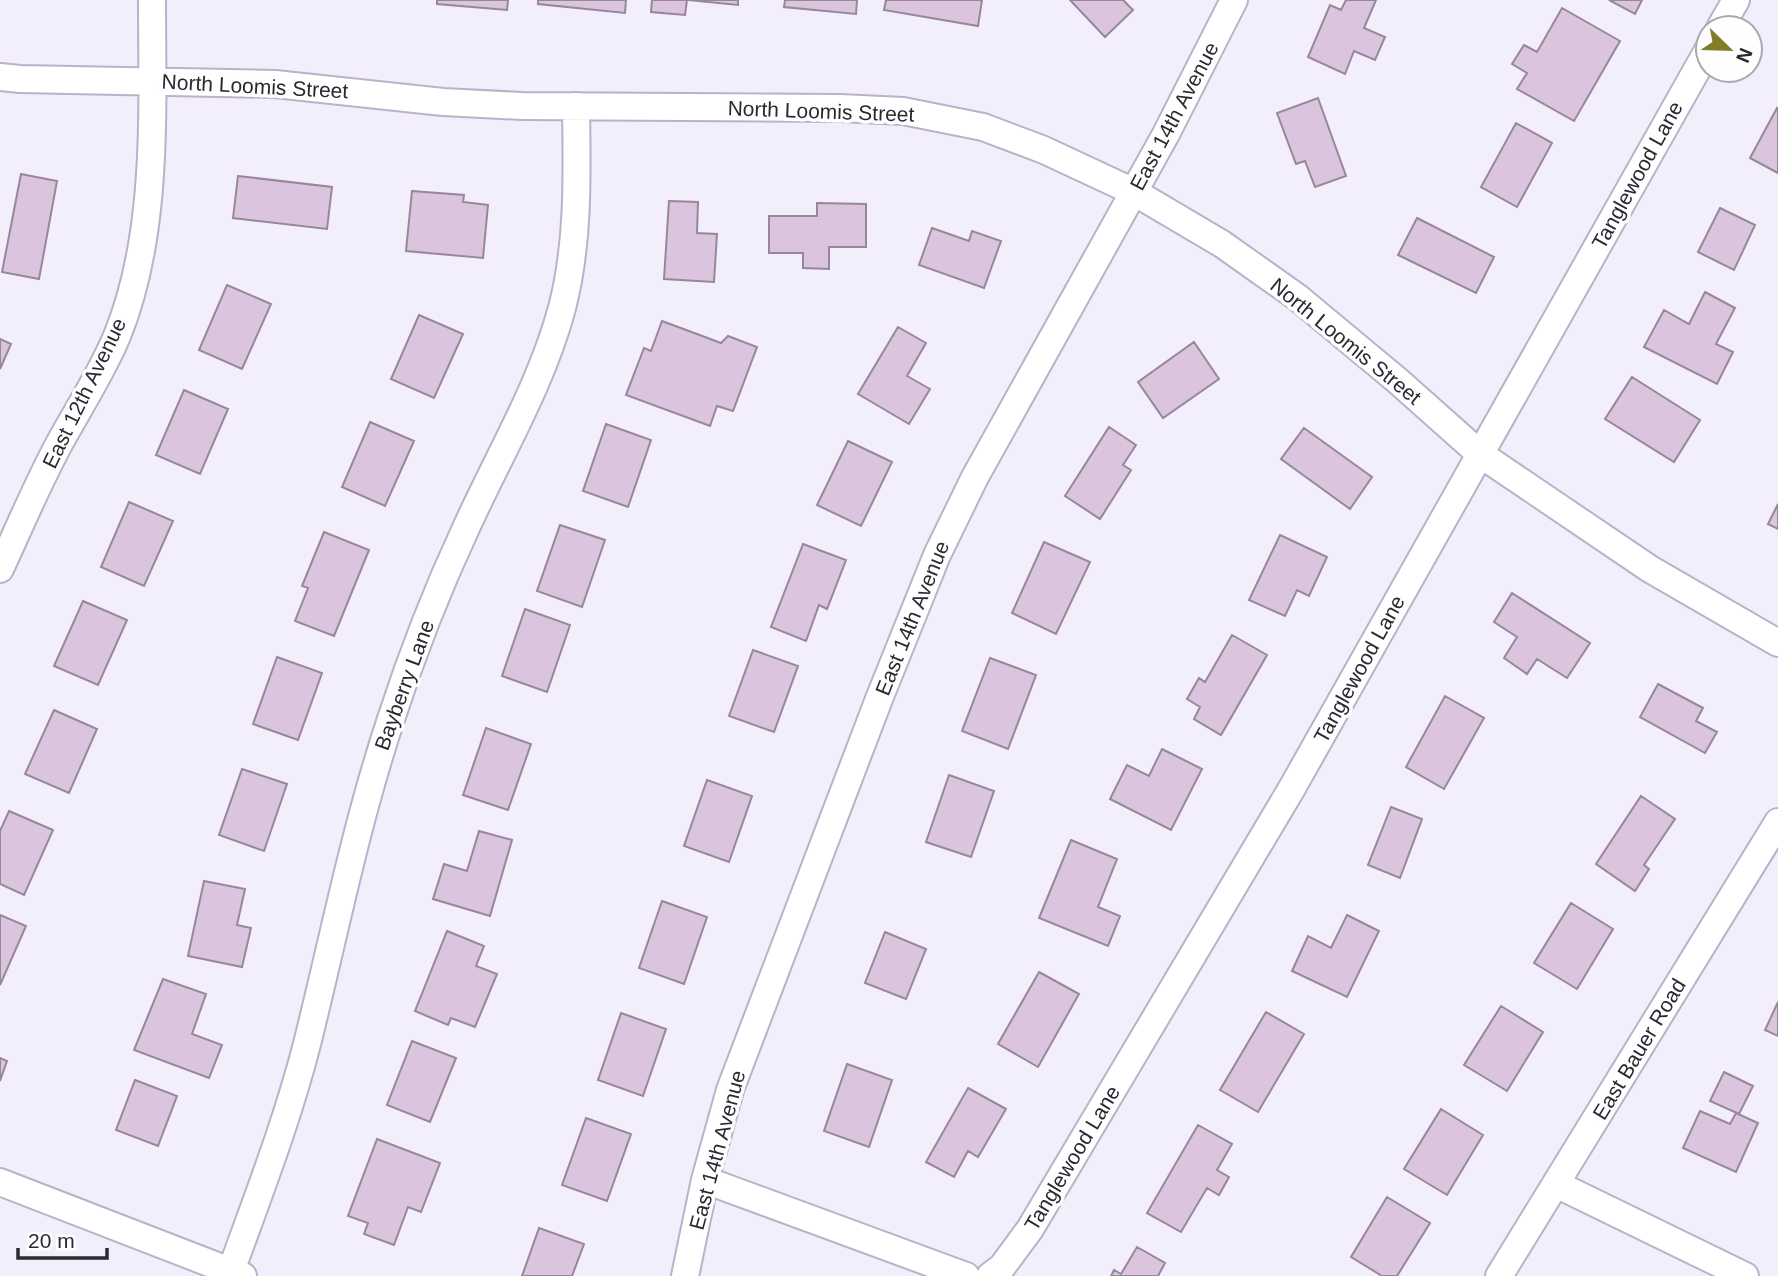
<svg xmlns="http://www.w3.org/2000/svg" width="1778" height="1276" viewBox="0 0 1778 1276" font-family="Arial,sans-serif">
  <rect width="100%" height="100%" fill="#f2eefc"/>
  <path fill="#dac4de" stroke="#978799" stroke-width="2" d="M437,0H508L507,10L437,4Z
    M538,0H626L625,13L538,4Z
    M652,0H687L685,15L651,12Z
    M688,0H738V5Z
    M785,0H857L856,14L784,7Z
    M886,0H982L978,26L884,10Z
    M1070,0H1123L1133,10L1105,37Z
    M1346,0H1376L1364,28L1385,37L1375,60L1354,51L1345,74L1308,57L1330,5L1341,10Z
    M1609,0H1642L1635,14Z
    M1562,8L1620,41L1574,121L1517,89L1527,73L1512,64L1524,45L1537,52Z
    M1318,98L1346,176L1315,187L1305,161L1296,164L1277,113Z
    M1777,108L1778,109V173L1750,158Z
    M1516,123L1552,143L1517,207L1481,187Z
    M21,174L57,181L39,279L2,272Z
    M238,176L332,187L327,229L233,218Z
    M412,191L464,195L463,202L488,205L483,258L406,251Z
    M669,201L698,202L697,233L717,234L714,282L664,279Z
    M817,203L866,204V247H829V269L803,268V253H769V216H817Z
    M1720,208L1755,225L1734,270L1698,252Z
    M1417,218L1494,257L1476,293L1398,255Z
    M932,228L969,241L972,231L1001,241L984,288L919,265Z
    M227,285L271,304L242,369L199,350Z
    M1705,292L1735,308L1716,344L1733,352L1717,384L1644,347L1664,310L1689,324Z
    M419,315L463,334L434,398L391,379Z
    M662,321L721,343L728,336L757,347L733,411L717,406L710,426L626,395L644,348L651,351Z
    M898,327L926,343L907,376L930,389L909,424L858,394Z
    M0,339L11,344L0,369Z
    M1194,342L1219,379L1163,418L1138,382Z
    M1632,377L1700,420L1674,462L1605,419Z
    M184,390L228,409L200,474L156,455Z
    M370,422L414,441L385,506L342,487Z
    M606,424L651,440L628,507L583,491Z
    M1109,427L1136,445L1123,465L1131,470L1100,519L1065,496Z
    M1304,428L1372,477L1350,509L1281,459Z
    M848,441L892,462L861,526L817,505Z
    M129,502L173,521L144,586L101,567Z
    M1778,504V529L1768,524Z
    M560,525L605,540L582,607L537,591Z
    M324,532L369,550L334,636L295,621L308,588L302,586Z
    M1280,535L1327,557L1309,596L1297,590L1285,616L1249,600Z
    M1044,542L1090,562L1056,634L1012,613Z
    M803,544L846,560L827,609L819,605L806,641L771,627Z
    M1512,593L1590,643L1567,678L1537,659L1527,674L1504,658L1517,637L1494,622Z
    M83,601L127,620L98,685L54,666Z
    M525,609L570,625L547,692L502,676Z
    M1232,635L1267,655L1221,735L1194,719L1200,707L1187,699L1199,678L1205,682Z
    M753,650L798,666L774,732L729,716Z
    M277,657L322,673L298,740L253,724Z
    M990,658L1036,675L1008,749L962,731Z
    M1658,684L1703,708L1696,721L1717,732L1705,753L1640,717Z
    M1445,696L1484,718L1444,789L1406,767Z
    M54,710L97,729L69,793L25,774Z
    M486,728L531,744L508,810L463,795Z
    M1162,749L1202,769L1171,830L1110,799L1127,765L1149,776Z
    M242,769L287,784L264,851L219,835Z
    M949,775L994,791L971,857L926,842Z
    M707,780L752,796L729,862L684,846Z
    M1641,796L1675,819L1644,865L1649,869L1635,891L1596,864Z
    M1391,807L1422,819L1400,878L1368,865Z
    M9,811L53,830L24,895L0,884V831Z
    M479,831L512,840L490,916L433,899L444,864L467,871Z
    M1071,840L1117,859L1098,907L1120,916L1108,946L1039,918Z
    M204,881L245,889L237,925L251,928L242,967L188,956Z
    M662,901L707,917L684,984L639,968Z
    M1571,903L1613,929L1577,989L1534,963Z
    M0,915L26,926L0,985Z
    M1347,915L1379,931L1347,997L1292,971L1308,936L1331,948Z
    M447,931L484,946L476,966L497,974L475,1027L451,1018L448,1025L415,1011Z
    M885,932L926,949L906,999L865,983Z
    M1039,972L1079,994L1038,1067L998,1044Z
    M163,979L206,994L192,1034L222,1045L209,1078L134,1050Z
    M1778,1002V1036L1765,1030Z
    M1501,1006L1543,1032L1507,1091L1464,1065Z
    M1266,1012L1304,1034L1258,1112L1220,1090Z
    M621,1013L666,1029L643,1096L598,1080Z
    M412,1041L456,1058L430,1122L387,1105Z
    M0,1058L7,1061L0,1081Z
    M847,1064L892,1080L869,1147L824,1131Z
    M1724,1072L1753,1086L1739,1114L1710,1101Z
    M135,1080L177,1096L158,1146L116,1130Z
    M968,1088L1006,1109L978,1157L968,1151L954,1177L926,1162Z
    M1441,1109L1483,1135L1447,1195L1404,1169Z
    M1700,1111L1730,1124L1736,1113L1758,1123L1736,1172L1683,1148Z
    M586,1118L631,1134L607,1201L562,1185Z
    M1198,1125L1232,1144L1217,1170L1229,1177L1219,1195L1207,1188L1181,1232L1147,1213Z
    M377,1139L440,1163L421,1212L408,1207L394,1245L364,1234L368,1223L348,1216Z
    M1387,1197L1430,1223L1397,1276H1382L1351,1257Z
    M539,1228L584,1244L572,1276H522Z
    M1137,1247L1165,1263L1158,1276H1111L1114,1270L1121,1274Z"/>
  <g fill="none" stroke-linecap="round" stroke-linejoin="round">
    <defs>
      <path id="minor" d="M1720,28L1736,0
        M0,77L20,79L275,84L443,102L522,106L840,108L903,111L983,127L1044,150L1134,192L1222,244L1297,297L1398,381L1480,454L1650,569L1778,643
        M0,569C19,528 37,485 59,444C78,409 101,374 117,336C159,233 152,110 152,0
        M705,1180L966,1276
        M0,1182L243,1276
        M1556,1184L1745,1276
        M231,1271C258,1196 287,1122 307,1044C334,936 355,828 390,722C411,657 437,590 466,528C499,455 541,386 562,308C579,243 577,173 576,106
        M685,1276L705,1180L730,1090L879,699L937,555L975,477L1166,134L1234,0
        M990,1276L1002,1267L1030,1229L1292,788L1708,50
        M1499,1276L1778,822"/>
    </defs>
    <use href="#minor" stroke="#b9b2c9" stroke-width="30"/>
    <use href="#minor" stroke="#fff" stroke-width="26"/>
  </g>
  <g text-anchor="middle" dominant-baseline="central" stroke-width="7" stroke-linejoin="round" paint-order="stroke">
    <g font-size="21" fill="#2a2831" stroke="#fefefe">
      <text transform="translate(255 86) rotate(3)">North Loomis Street</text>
      <text transform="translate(821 111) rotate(2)">North Loomis Street</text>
      <text transform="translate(1174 116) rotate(-62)">East 14th Avenue</text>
      <text transform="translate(1637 175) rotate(-61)">Tanglewood Lane</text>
      <text transform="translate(1346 341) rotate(39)">North Loomis Street</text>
      <text transform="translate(84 393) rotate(-64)">East 12th Avenue</text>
      <text transform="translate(912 618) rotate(-68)">East 14th Avenue</text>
      <text transform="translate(1359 669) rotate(-61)">Tanglewood Lane</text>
      <text transform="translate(404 685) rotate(-70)">Bayberry Lane</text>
      <text transform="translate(1639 1049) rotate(-59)">East Bauer Road</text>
      <text transform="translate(717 1150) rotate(-75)">East 14th Avenue</text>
      <text transform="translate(1072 1158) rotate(-59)">Tanglewood Lane</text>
    </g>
  </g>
  <g transform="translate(1729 49) rotate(113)"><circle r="33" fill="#fefefe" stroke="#a9a8ac" stroke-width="2"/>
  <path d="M0-5L12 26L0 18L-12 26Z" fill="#817d24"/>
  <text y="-10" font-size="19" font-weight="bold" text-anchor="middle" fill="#2a2831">N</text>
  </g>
  <path d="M18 1248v10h89v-10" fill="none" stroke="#2a2831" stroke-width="3.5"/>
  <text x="28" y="1248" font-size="21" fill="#2a2831" stroke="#fefefe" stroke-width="5" paint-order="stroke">20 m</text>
</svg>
